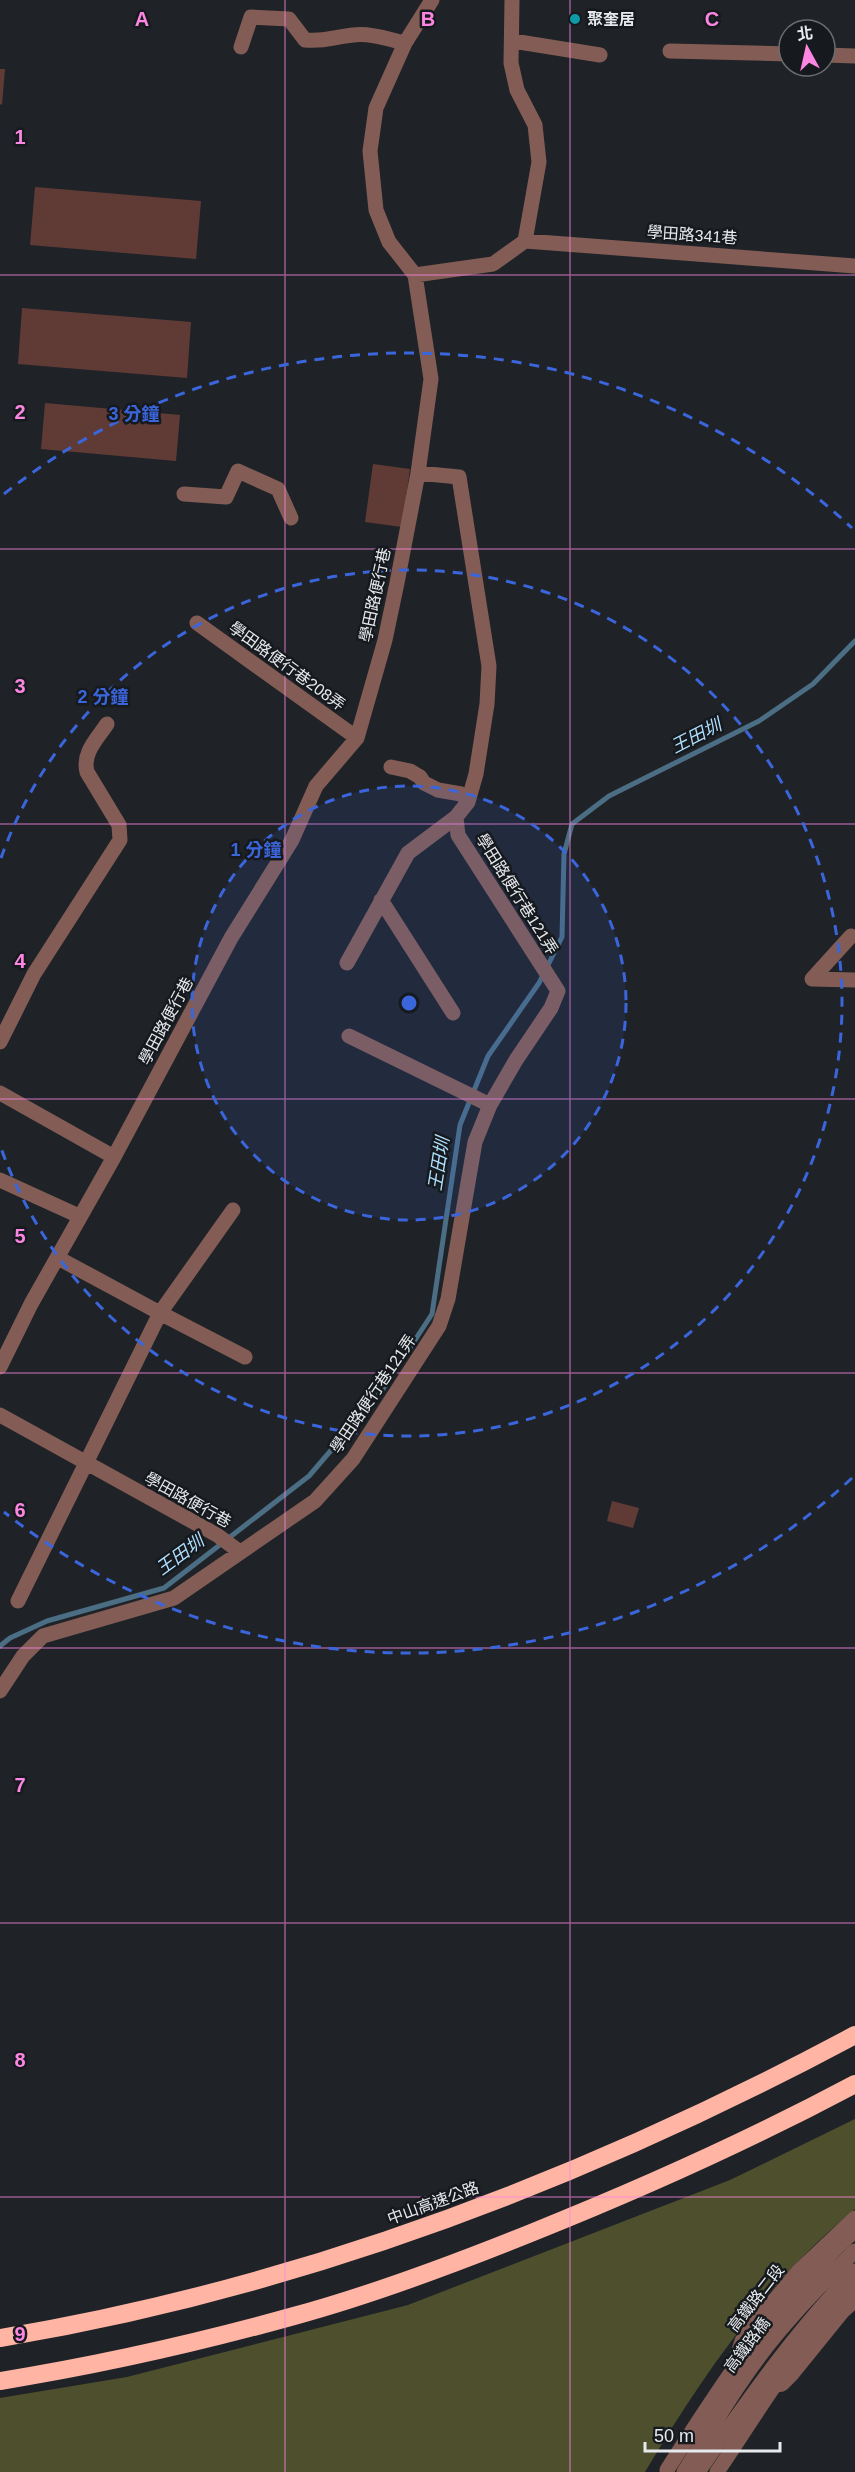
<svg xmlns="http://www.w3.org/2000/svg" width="855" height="2472" viewBox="0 0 855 2472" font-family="Arial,'Noto Sans TC',sans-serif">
  <rect width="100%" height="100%" fill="#1f2328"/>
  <path fill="#4e502d" d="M855,2119V2209C768,2280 702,2376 645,2472H0V2398L127,2377L408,2305L730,2180Z"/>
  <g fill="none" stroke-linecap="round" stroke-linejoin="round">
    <path stroke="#4b6e84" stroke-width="5" d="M0,1646L10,1638L47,1621L164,1588L309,1476L381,1392L432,1314L460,1125L488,1056L539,983L562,937L564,854L572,824L609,796L759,721L813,684L855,641"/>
  </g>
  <path fill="#603b36" d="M0,69H5L2,105L0,104Z
    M35,187L201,201L196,259L30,245Z
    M22,308L191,322L187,378L18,364Z
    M45,403L180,415L176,461L41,449Z
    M373,464L410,469L402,527L365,522Z
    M612,1501L639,1508L633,1528L607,1521Z"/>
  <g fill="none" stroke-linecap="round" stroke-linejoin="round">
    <path stroke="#835d55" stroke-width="15" d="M512,0L511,63L517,90L535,125L539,162L525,241
      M513,41L600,55
      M241,47L251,17L289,19L305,40C325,42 333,37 353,35C370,33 388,39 405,43
      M670,51L789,54
      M825,55L855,56
      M415,275L493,264L525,241L855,266
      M184,494L226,497L238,471L278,489L291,518
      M197,623L357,738
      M391,767L410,771L420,777L424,783L438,790L461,794L468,802
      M381,900L453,1013
      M851,936L812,979L855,980
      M347,963L408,853L456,817
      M349,1036L490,1105
      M0,1042L34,974L120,840L119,825L87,772C82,753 97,739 107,724
      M0,1093L114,1157
      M0,1180L79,1216
      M233,1210L160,1313L245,1357
      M0,1367L31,1304L114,1157L231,938L292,840L316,786L357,738L385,640L397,583L418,473L431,379L415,275L389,242L376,210L370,151L376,108L405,43L432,0
      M0,1415L217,1535L240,1552
      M18,1601L160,1313L58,1258
      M0,1691L23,1656L43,1636L174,1598L315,1501L353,1459L439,1326L448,1299L475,1142L490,1105L516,1060L551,1008L558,991L458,835L456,817L468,802L476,774L487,704L489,666L459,477L418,473
      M739,2365L738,2353L742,2341L757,2321L798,2272L855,2218
      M776,2385L782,2384L791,2375L842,2312L855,2300"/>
    <path stroke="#ffb4a4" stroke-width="18" d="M0,2338C300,2288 588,2178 855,2035
      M0,2381C99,2365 197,2343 294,2316C375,2294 454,2264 531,2233C641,2189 750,2140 855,2084"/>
    <path stroke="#835d55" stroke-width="15" d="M667,2470C713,2398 758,2327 819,2266C830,2254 842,2241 855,2231
      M684,2472C713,2426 741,2377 776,2335C801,2305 827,2278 855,2251
      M698,2472C747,2402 795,2332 855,2271
      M717,2472C760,2409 799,2340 855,2288"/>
  </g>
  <path fill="none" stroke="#fd86e2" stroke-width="1.5" stroke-opacity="0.55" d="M285,0V2472M570,0V2472M0,275H855M0,549H855M0,824H855M0,1099H855M0,1373H855M0,1648H855M0,1923H855M0,2197H855"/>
  <circle cx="409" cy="1003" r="217" fill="#3b65db" fill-opacity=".12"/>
  <g fill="none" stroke="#3b65db" stroke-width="3" stroke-dasharray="10 8">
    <circle cx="409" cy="1003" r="217"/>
    <path d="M1 858A433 433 0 1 1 1 1148"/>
    <path d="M852 1478A650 650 0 0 1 4 1512M4 494A650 650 0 0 1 852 528"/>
  </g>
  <circle fill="#0f9aa8" stroke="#161a1e" stroke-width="2" cx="575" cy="19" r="6"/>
  <g text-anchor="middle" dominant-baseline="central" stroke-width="5" stroke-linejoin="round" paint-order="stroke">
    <g font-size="16" font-weight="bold" fill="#e7eaed" stroke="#161a1e" text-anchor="start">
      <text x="587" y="19">聚奎居</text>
    </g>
    <g font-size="16" fill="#e7eaed" stroke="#161a1e">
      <text transform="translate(692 235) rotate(4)">學田路341巷</text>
      <text transform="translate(375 595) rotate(-78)">學田路便行巷</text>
      <text transform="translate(287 666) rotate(36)">學田路便行巷208弄</text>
      <text transform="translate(517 894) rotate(58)">學田路便行巷121弄</text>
      <text transform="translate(166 1021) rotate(-62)">學田路便行巷</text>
      <text transform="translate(373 1394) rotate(-56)">學田路便行巷121弄</text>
      <text transform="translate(188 1500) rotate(29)">學田路便行巷</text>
      <text transform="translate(433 2203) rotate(-20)">中山高速公路</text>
      <text transform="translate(756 2298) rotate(-52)">高鐵路二段</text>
      <text transform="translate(747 2345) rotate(-53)">高鐵路橋</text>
    </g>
    <g font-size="18" font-style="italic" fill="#afdffe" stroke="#161a1e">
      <text transform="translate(696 736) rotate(-27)">王田圳</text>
      <text transform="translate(439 1164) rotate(-81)">王田圳</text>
      <text transform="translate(180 1555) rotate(-36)">王田圳</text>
    </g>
  </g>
  <g font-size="20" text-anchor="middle" font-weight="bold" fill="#fd86e2" stroke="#161a1e" stroke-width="5" stroke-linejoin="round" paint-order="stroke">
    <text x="142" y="26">A</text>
    <text x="428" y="26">B</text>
    <text x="712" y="26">C</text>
    <text x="20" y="144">1</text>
    <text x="20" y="419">2</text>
    <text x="20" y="693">3</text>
    <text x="20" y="968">4</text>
    <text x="20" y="1243">5</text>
    <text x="20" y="1517">6</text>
    <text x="20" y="1792">7</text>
    <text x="20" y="2067">8</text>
    <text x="20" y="2341">9</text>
  </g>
  <circle cx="409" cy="1003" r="9" fill="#3b65db" stroke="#161a1e" stroke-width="3"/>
  <g font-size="18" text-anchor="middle" font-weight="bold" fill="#3b65db" stroke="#161a1e" stroke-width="5" stroke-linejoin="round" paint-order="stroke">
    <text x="134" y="420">3 分鐘</text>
    <text x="103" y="703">2 分鐘</text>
    <text x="256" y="856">1 分鐘</text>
  </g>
  <g transform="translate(807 48) rotate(352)"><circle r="28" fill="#161a1e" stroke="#6a6d71" stroke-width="1.5"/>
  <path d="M0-4.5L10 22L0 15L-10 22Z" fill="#fd86e2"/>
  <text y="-9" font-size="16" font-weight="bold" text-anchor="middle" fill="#e7eaed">北</text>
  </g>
  <path d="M645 2442v9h135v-9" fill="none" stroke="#e7eaed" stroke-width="3"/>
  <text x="654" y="2442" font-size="18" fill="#e7eaed" stroke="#161a1e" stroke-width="4.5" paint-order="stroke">50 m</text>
</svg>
